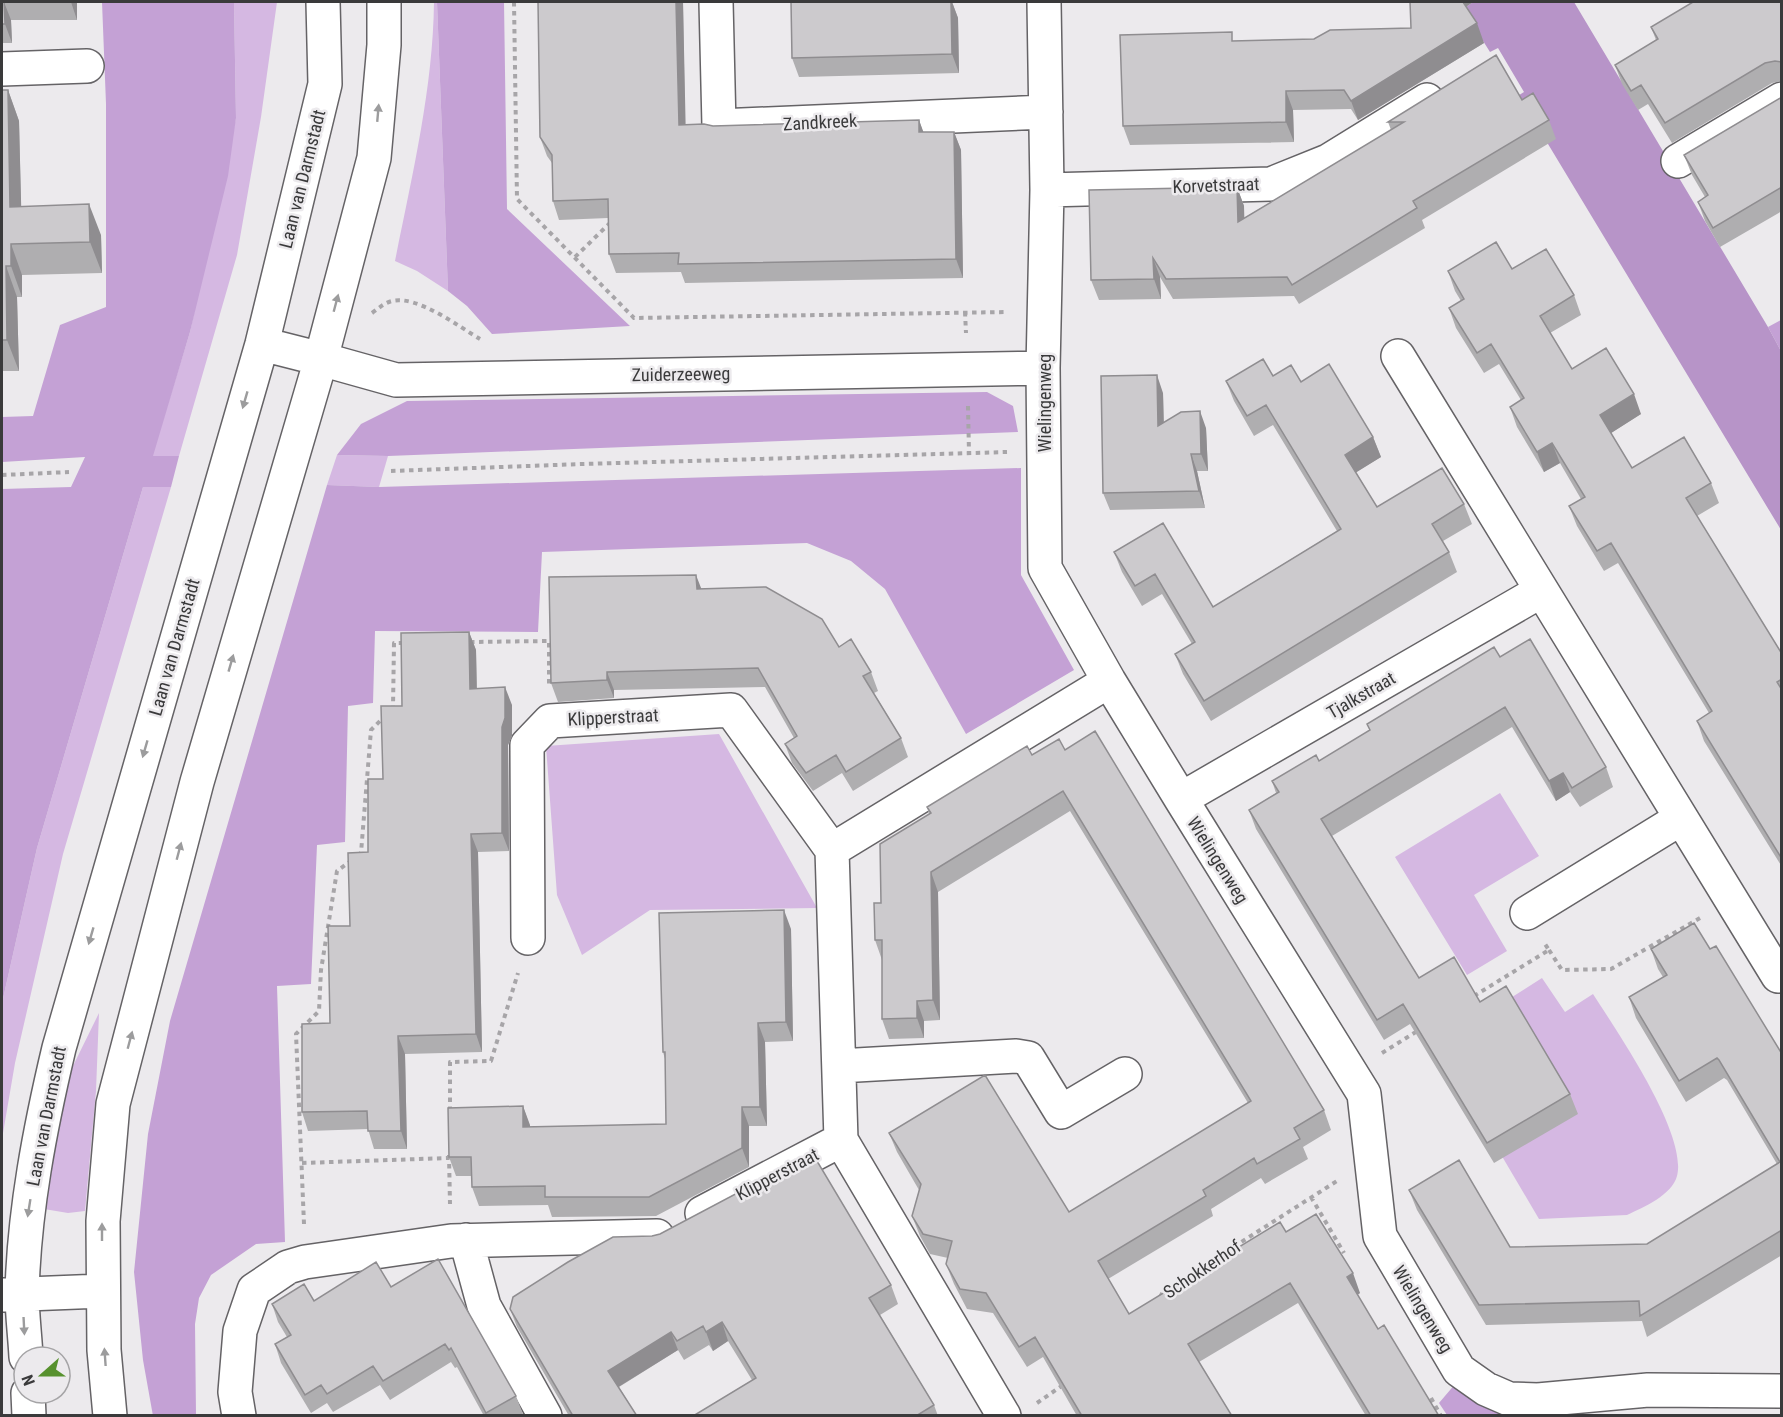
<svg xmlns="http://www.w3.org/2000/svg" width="1783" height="1417" viewBox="0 0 1783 1417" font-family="'Roboto Condensed',sans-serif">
  <rect width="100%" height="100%" fill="#eceaed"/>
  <path fill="#d5b8e2" d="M234,2H277L261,117L237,255L179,456H152L190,332L236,118Z
    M434,2H437L448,291L417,271L395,261C412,176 433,89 434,2Z
    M337,455L388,456L379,487L327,485Z
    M143,487H171L63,854L15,1063L2,1139V1003L37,848Z
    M719,734L817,908L650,910L582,955L557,895L546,746Z
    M1500,793L1539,856L1474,895L1507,951L1467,975L1395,857Z
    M1542,978L1565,1012L1593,994C1616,1030 1688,1134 1677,1176C1672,1195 1644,1207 1627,1215L1539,1219L1503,1158L1509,999Z
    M99,1013L96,1091L85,1211L68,1213L38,1208L54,1130L72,1068Z"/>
  <path fill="#c4a1d5" d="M102,2H234L236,118L228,176L190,332L153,456H179L171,487H143L37,848L2,1003V489L71,487L85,457L2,462V417L33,416L60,325L106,307V104Z
    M437,2H504L507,209L630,326L492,334L467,306L448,291Z
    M1781,320V351L1768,327Z
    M987,392L1013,406L1018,432L388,456L337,455L361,424L407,401Z
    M1021,468V575L1074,670L966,734L885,589L851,561L807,543L542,552L538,632L375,631L373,703L348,706L345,842L317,845L311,984L277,986L285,1242L256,1244L211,1275L199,1298L195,1324L196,1415L153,1416L143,1360L134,1272L148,1134L170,1021L327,485L379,487Z
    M1456,1383L1519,1415H1447L1439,1403Z"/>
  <path fill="#b794c8" d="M1473,2H1574L1768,327L1781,351V530L1548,144L1516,97L1524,92L1498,48L1490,52L1463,9Z"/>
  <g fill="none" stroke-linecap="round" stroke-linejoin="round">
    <defs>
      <path id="minor" d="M716,2L719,126L1046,112
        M1044,2L1047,190L1043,368L1045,568L1109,681L1181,799L1364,1094L1380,1236L1459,1370L1486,1389L1509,1399L1538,1400L1648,1390L1782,1391
        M2,69L87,66
        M1678,161L1782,99
        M1047,190L1271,184L1328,161L1427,100
        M1398,356L1778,976
        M321,359L396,380L1043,368
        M1181,799L1541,591
        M832,850L1109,681
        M1527,913L1680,819
        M528,938L527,745L550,721L731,710L832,850L841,1140L702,1213
        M839,1066L1016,1056L1028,1058L1061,1112L1125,1074
        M841,1140L1004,1416
        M466,1240L484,1306L545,1416
        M239,1416L235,1392L240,1331L254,1290L288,1267L305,1262L451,1241L657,1236"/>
      <path id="tertiary" d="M262,344L321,359
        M2,1295L102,1291
        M26,1357C25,1336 22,1314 22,1293C24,1211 40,1128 59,1048L262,344L325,84L323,2
        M28,1393L29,1416
        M110,1416L104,1350L103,1221L113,1104L197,782L321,359L374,158L384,45V2"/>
    </defs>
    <use href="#minor" stroke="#656366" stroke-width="36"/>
    <use href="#tertiary" stroke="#656366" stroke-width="36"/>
    <path stroke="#a7a5a8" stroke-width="4" stroke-dasharray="4.5 4.5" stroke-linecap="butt" d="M514,2L517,199L634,318L1007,312
      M575,257L611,222
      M965,312L966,333
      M372,313C379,308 384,303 392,301C417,295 458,326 480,339
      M968,406L969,453
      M391,471L583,464L1007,452
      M2,475L69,472
      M470,642L549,641V684
      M392,710L393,708L394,643H406
      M358,855L361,853L371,730L384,717
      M1549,950L1562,970L1611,969L1700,918
      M1474,996L1549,950L1545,944
      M1382,1053L1419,1030
      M450,1111V1062L491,1061L518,973
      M449,1155L450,1204
      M302,1163L449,1158
      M1311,1197L1344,1253
      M304,1224L296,1034L319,1011L321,970L337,871L352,860
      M1160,1297L1163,1292L1337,1181
      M1431,1398L1441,1416
      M1037,1403L1063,1385"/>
    <use href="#minor" stroke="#fff" stroke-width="33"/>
    <use href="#tertiary" stroke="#fff" stroke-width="33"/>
  </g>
  <path fill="#afaeb0" d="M2,2H77V20H11L12,43H2Z
    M538,2H683L685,124L713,126L919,120L923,132H954L961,150L963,278L685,283L681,272L616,273L609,254L608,218L559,220L553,201L552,163L547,156L540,137Z
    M791,2H952L958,18L959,73L799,77L792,58Z
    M1410,2H1473L1466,6L1484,43L1358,120L1351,109L1293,110L1294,142L1130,145L1123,126L1235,41L1314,39L1411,28Z
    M1782,2V81L1772,83L1672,143L1648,104L1638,110L1622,84L1615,65L1656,40L1651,27Z
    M2,90H8L19,121L21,206L101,235L102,273L22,275V297H17L19,371H2Z
    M1782,97V211L1720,247L1705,221L1698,202L1705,197L1692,175L1684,155Z
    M1522,100L1549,120L1556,139L1422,220L1425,228L1299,304L1294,296L1173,299L1160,277L1161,299L1099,300L1091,280L1237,187L1244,206V218L1391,130L1388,122Z
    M1512,269L1574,295L1581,315L1550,333L1572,369L1641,414L1611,433L1632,468L1711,483L1719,503L1697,516L1782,654V867L1704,741L1697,721L1709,713L1618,563L1604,571L1577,526L1569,506L1581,499L1560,463L1544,472L1517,427L1510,407L1521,400L1499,364L1484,373L1456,328L1449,308L1461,301L1455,291L1448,271Z
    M1273,376L1301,382L1373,437L1381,457L1356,472L1377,507L1464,504L1472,524L1443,541L1449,552L1457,572L1211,721L1183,674L1175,654L1192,644L1162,594L1142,606L1122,572L1114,552L1213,607L1337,531L1273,425L1254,436L1234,401L1226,381Z
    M1163,393L1164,422L1206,428L1208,471H1197L1205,508L1110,510L1103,493Z
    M701,589L839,647L871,672L878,691L874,693L901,738L908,757L853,791L842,773L813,791L792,763L785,744L794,738L765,687L614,690V698L558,702L551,683Z
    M469,632L476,650L477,688L512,705V736L508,745L509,851L478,852L482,1052L405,1054L407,1149H374L368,1129L308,1131L302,1112L330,1023L350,926L368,852L383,779L402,706Z
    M1500,657L1606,767L1613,787L1580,807L1570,792L1556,801L1512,727L1332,836L1419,978L1480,1002L1570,1094L1578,1114L1494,1163L1410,1024L1384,1040L1256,829L1249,810L1276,793L1272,781L1319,761L1370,730L1367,724Z
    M1065,750L1324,1110L1331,1130L1303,1147L1308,1159L1265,1184L1261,1178L1211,1209L1213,1216L1108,1279L1129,1314L1286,1232L1360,1293L1357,1295L1378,1329L1439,1416H1366L1298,1303L1199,1362L1232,1416H1077L1043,1357L1027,1367L993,1313L967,1309L954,1284L946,1264L948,1258L930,1254L920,1236L912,1216L919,1190L897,1152L889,1133L1069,1212L1248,1103L1070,811L938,892L940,1020L924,1021V1038L889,1039L882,1019V960L875,940L881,903L929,814L927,807L1032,755Z
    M791,929L793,1041L765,1042L767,1126H749V1167L656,1216L552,1217L548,1205L479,1206L472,1187V1176H456L449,1157L523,1106L530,1127L666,1124L665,1059L663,1052Z
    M1651,949H1710L1782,1054V1255L1647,1337L1642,1321L1486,1325L1417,1210L1409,1190L1510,1247L1647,1244L1777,1164L1727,1080L1724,1078L1686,1102L1636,1018L1629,997L1663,977L1658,969Z
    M743,1190L745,1198L891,1285L898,1304L880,1315L934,1405L938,1416H693L752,1380L728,1341L713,1351L709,1345L684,1360L678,1350L619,1387L637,1416H569L517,1327L510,1309L652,1236L660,1234Z
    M391,1287L516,1396L523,1414L520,1416H484L457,1367L455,1368L451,1362L390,1400L380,1385L333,1412L327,1403L311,1413L281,1363L275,1344L287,1337L278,1322L272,1304L314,1301Z"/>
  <path fill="#8f8d90" d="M4,2L11,20L12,43L5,24Z
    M71,2H77V20Z
    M676,2H683L686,143L679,125Z
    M951,2H952L958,18L959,73L952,54Z
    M1460,2H1473L1463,9Z
    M1477,23L1484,43L1358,120L1351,101Z
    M8,90L19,121L22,238L10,207Z
    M1286,91L1293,110L1294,142L1286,122Z
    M919,120L926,139L919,132Z
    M954,132L961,150L963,278L956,259Z
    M1237,187L1244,206L1245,242L1238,222Z
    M89,204L101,235L102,273L90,242Z
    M11,244L22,275V297L11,266Z
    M1153,258L1160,277L1161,299L1154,279Z
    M6,266L17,297L19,371L7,340Z
    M1157,375L1163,393L1164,443L1158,426Z
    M1634,394L1641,414L1608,435L1600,415Z
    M1200,411L1206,428L1208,471L1201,454Z
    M1373,437L1381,457L1352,475L1345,455Z
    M1552,443L1560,463L1544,472L1537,452Z
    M1191,454L1197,471L1205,508L1199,491Z
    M696,575L703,593L697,589Z
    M469,632L476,650L477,707L470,689Z
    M607,672L614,690V698L607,680Z
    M505,687L512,705V736L508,745L509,851L502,833V727Z
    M1563,773L1570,792L1556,801L1549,781Z
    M471,834L478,852L482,1052L476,1034Z
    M931,872L938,892L940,1020L933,1000Z
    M784,910L791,929L793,1041L786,1022Z
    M917,1001L924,1021V1038L917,1018Z
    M758,1023L765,1042L767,1126L760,1107Z
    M398,1036L405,1054L407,1149L401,1131Z
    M523,1106L530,1125V1146L523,1127Z
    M742,1107L749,1126V1167L742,1148Z
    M1353,1273L1360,1293L1354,1297L1347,1277Z
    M722,1322L728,1341L713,1351L706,1332Z
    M671,1332L678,1350L615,1389L608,1371Z"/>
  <path fill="#cccacd" stroke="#8f8d90" stroke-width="1.5" d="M2,2H4L5,24H2Z
    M538,2H676L679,125L704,124L713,126L919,120V132H954L956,259L678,264L679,253L609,254L608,199L553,201L552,155L540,137Z
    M791,2H951L952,54L792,58Z
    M1410,2H1463L1477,23L1351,101L1344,90L1286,91V122L1123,126L1120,35L1232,32V41L1314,39L1330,30L1411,28Z
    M1693,2H1782V62L1775,61L1765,63L1665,123L1641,85L1631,91L1615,65L1658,39L1651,27Z
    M1496,55L1522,100L1533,93L1549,120L1413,201L1417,208L1292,285L1287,277L1166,279L1153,258L1154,279L1091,280L1089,190L1237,187L1238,222L1404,122H1388Z
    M2,90H8L10,207L89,204L90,242L11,244V266H6L7,340H2Z
    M1782,97V187L1713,228L1698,202L1708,195L1684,155Z
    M1496,242L1512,269L1546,249L1574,295L1540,316L1572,369L1606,348L1634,394L1600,415L1632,468L1684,437L1711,483L1686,498L1782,654V679L1777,682L1782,690V859L1697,721L1712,711L1611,543L1597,551L1569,506L1585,497L1552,443L1537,452L1510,407L1524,398L1491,344L1477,353L1449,308L1464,299L1448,271Z
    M1263,359L1273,376L1291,365L1301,382L1329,364L1373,437L1345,455L1377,507L1442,468L1464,504L1432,524L1449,552L1204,701L1175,654L1195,642L1155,574L1135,586L1114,552L1163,523L1213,607L1341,529L1266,405L1247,416L1226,381Z
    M1157,375L1158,426L1181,412L1200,411L1201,454H1191L1199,491L1103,493L1101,376Z
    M696,575L697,589L766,587L822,619L839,647L851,639L871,672L863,676L901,738L846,772L836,755L806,773L785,744L797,736L758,668L607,672V680L551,683L549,577Z
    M469,632L470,689L505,687V718L502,727V833L471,834L476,1034L398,1036L401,1131H368L367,1111L302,1112V1024L330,1023L328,926H350L348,853L368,852V779H383L381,706H402L401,633Z
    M1530,639L1606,767L1572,788L1563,773L1549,781L1505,707L1321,819L1419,978L1454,957L1480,1002L1506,986L1570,1094L1487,1143L1403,1004L1377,1020L1249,810L1279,792L1272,781L1316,755L1319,761L1370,730L1367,724L1494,647L1500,657Z
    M1095,731L1324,1110L1294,1128L1300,1139L1257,1164L1254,1158L1203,1190L1206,1196L1098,1261L1129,1314L1280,1222L1286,1232L1316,1214L1353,1273L1347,1277L1378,1329L1384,1325L1439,1416H1371L1290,1283L1188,1344L1232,1416H1082L1035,1337L1019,1347L986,1293L960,1289L946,1264L952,1241L923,1234L912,1216L921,1184L889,1133L985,1075L1069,1212L1251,1101L1063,791L931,872L933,1000L917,1001V1018L882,1019V940H875L874,903H881L880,844L931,813L927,807L1027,746L1032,755L1059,739L1065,750Z
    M784,910L786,1022L758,1023L760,1107H742V1148L649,1197H545V1186L472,1187L471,1157H449L448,1108L523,1106V1127L666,1124L665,1052H663L659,913Z
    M1694,923L1710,949L1716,946L1782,1054V1230L1640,1316L1639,1301L1479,1305L1409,1190L1459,1160L1510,1247L1647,1244L1780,1162L1719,1060L1717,1058L1679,1081L1629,997L1667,975L1651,949Z
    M814,1156L891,1285L869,1298L934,1405L916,1416H693L756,1378L722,1322L706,1332L703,1326L677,1341L671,1332L608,1371L637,1416H573L510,1309L513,1297L568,1262L613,1237L652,1236L660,1234L743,1190V1200Z
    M438,1259L516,1396L486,1413L451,1348L449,1350L445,1344L383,1381L373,1366L327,1394L321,1385L305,1395L275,1344L291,1335L272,1304L304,1284L314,1301L376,1262L391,1287Z"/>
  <defs><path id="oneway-solid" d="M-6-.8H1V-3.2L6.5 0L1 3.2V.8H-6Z" transform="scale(1.5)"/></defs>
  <g fill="#9c9c9d">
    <use href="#oneway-solid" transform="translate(378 113) rotate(-85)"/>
    <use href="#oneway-solid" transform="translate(336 303) rotate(-75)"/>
    <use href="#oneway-solid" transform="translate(245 400) rotate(106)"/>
    <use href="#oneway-solid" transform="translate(231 663) rotate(-74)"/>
    <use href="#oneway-solid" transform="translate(145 749) rotate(106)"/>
    <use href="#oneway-solid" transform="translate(179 851) rotate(-75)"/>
    <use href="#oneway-solid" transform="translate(91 936) rotate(106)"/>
    <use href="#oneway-solid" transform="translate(130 1040) rotate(-75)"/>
    <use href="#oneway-solid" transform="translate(29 1208) rotate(99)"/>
    <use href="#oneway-solid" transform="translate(102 1232) rotate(-90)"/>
    <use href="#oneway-solid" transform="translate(24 1326) rotate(87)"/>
    <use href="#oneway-solid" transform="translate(105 1357) rotate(-94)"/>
  </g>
  <g text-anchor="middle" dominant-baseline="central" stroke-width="5" stroke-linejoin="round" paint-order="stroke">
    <g font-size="18" fill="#3a3a3b" stroke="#eceaed">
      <text transform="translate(820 122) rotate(-3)">Zandkreek</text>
      <text transform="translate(302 179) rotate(-76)">Laan van Darmstadt</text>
      <text transform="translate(1216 185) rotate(-2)">Korvetstraat</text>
      <text transform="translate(681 374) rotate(-1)">Zuiderzeeweg</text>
      <text transform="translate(1044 403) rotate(-90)">Wielingenweg</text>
      <text transform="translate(174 647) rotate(-74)">Laan van Darmstadt</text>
      <text transform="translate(1361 695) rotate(-30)">Tjalkstraat</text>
      <text transform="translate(613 717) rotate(-3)">Klipperstraat</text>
      <text transform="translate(1218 860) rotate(58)">Wielingenweg</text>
      <text transform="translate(46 1116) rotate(-79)">Laan van Darmstadt</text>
      <text transform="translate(777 1174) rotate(-28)">Klipperstraat</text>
      <text transform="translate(1202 1269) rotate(-34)">Schokkerhof</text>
      <text transform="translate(1423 1309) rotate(59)">Wielingenweg</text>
    </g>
  </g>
  <rect width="1783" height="1417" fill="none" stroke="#3a3a3b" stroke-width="6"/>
  <g transform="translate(42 1375) rotate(249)"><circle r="28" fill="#eceaed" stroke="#a5a4a6" stroke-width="1.5"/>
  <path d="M0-4.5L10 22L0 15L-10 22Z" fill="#57912e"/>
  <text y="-9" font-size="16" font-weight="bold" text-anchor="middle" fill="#3a3a3b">N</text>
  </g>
</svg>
